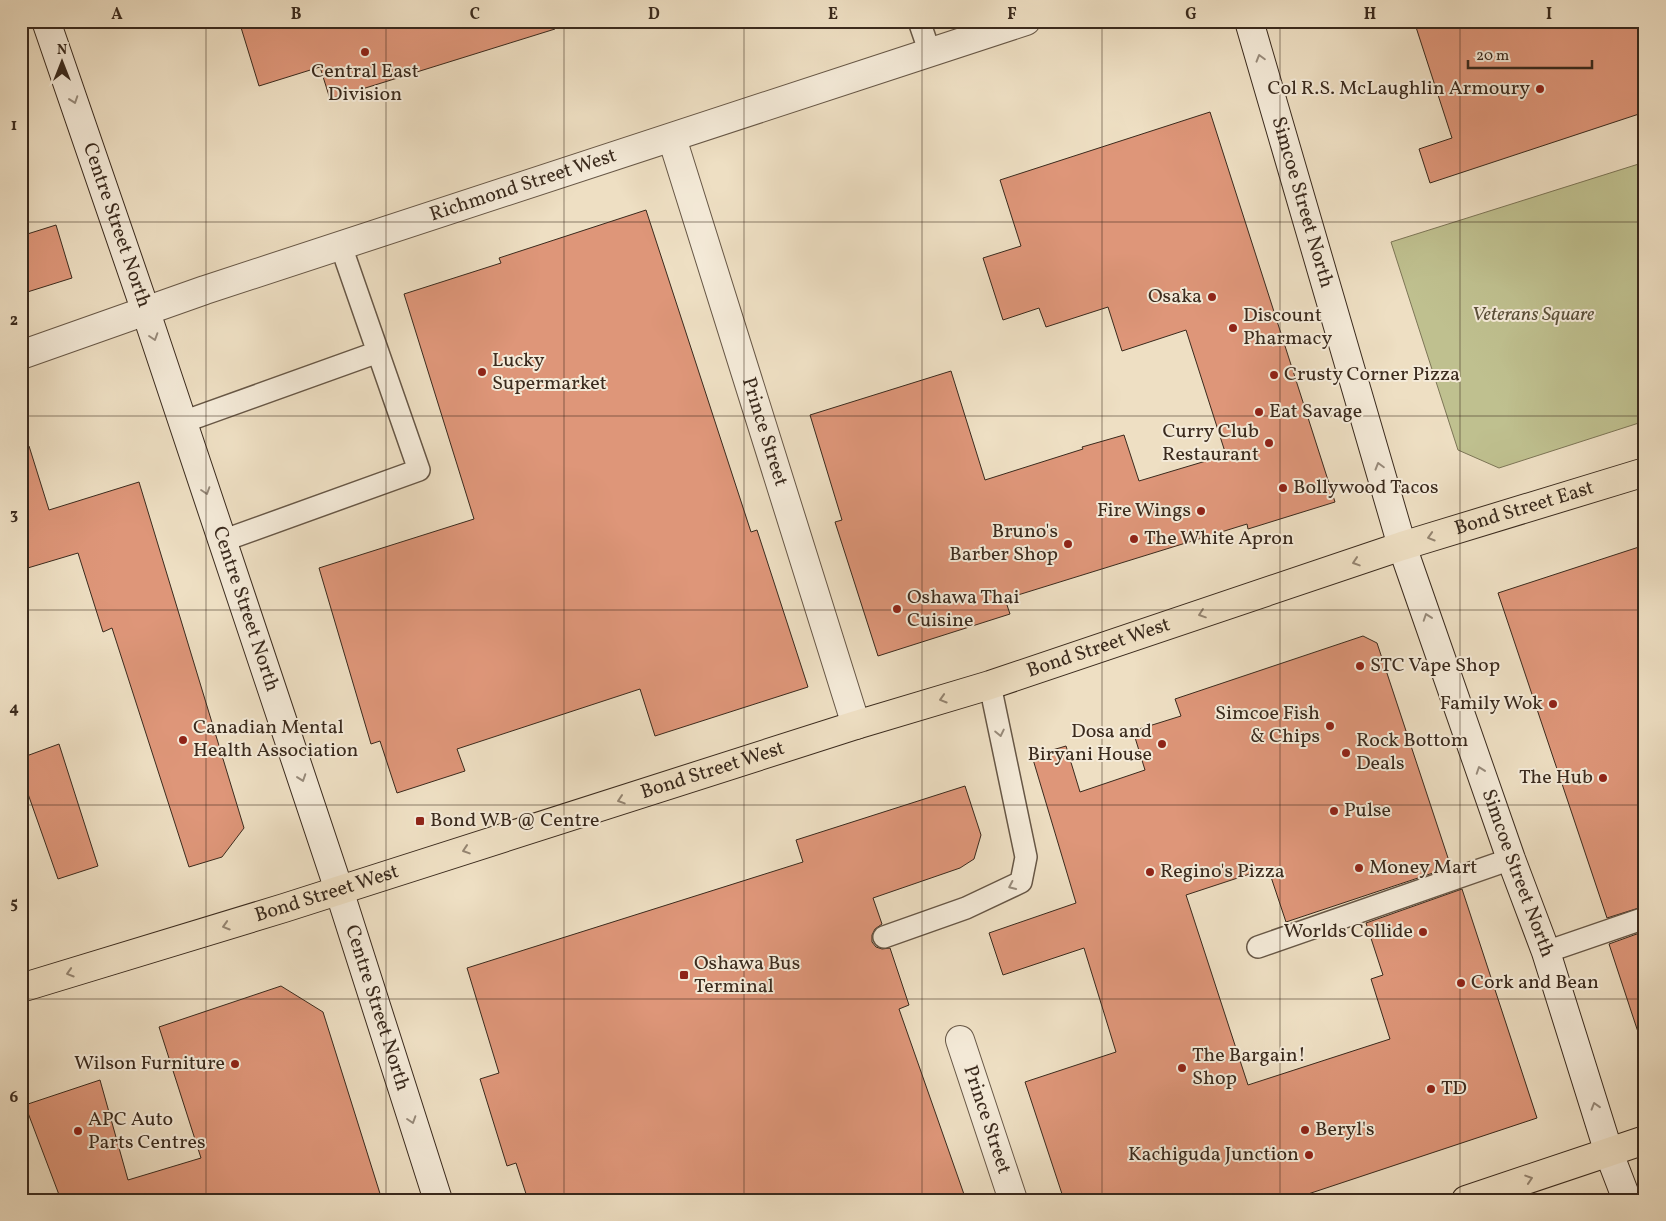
<svg xmlns="http://www.w3.org/2000/svg" width="1666" height="1221" viewBox="0 0 1666 1221" font-family="Vollkorn,serif">
  <rect width="100%" height="100%" fill="#eedfc3"/>
  <filter id="stains"><feTurbulence type="fractalNoise" baseFrequency=".004" numOctaves="4"/><feColorMatrix values="0 0 0 0 .2 0 0 0 0 .09 0 0 0 0 .02 0 0 0 .5 -.17"/></filter>
  <radialGradient id="worn" r=".72"><stop offset=".6" stop-color="#630" stop-opacity="0"/><stop offset="1" stop-color="#630" stop-opacity=".3"/></radialGradient>
  <path fill="#bfc08f" stroke="#7c7556" d="M1645,162V421L1499,468L1458,450L1391,242Z"/>
  <path fill="#de9679" stroke="#3a2a1d" d="M239,21H554L555,29L330,99L320,67L259,86Z
    M1414,21H1645V112L1430,183L1419,149L1452,138Z
    M1210,112L1335,502L1248,529L1247,524L1005,599L1010,614L878,656L835,522L842,520L810,415L951,371L985,480L1083,449L1082,447L1124,435L1139,481L1226,455L1186,330L1122,351L1108,307L1046,327L1039,308L1003,320L983,258L1021,246L1000,180Z
    M646,210L751,532L757,530L808,687L655,736L640,689L457,749L465,771L397,793L380,741L371,744L319,568L474,519L404,294L501,263L499,258Z
    M56,225L72,278L21,294V236Z
    M29,446L49,510L139,482L244,828L222,857L189,867L112,628L103,632L78,553L21,570V447Z
    M1645,545V906L1607,918L1498,593Z
    M1363,636L1377,643L1451,867L1286,922L1268,868L1186,895L1248,1085L1390,1039L1371,979L1383,975L1366,923L1462,889L1537,1118L1290,1200H1064L1025,1082L1116,1052L1084,948L1003,975L989,933L1076,903L1032,756L1066,746L1080,792L1145,770L1133,731L1181,716L1175,699Z
    M59,744L98,866L58,879L21,774V758Z
    M965,786L981,835L974,859L960,868L873,898L882,924L875,929L872,935V942L876,947L882,949L890,948L909,1005L899,1009L966,1200H528L516,1163L507,1166L480,1079L499,1073L467,968L803,862L796,840Z
    M1645,931V1031L1638,1032L1609,944Z
    M281,986L323,1012L382,1200H61L25,1105L100,1080L128,1180L201,1158L159,1027Z"/>
  <g fill="none" stroke-linecap="round" stroke-linejoin="round">
    <defs>
      <path id="lane" d="M919,21L930,53
        M183,422L378,352
        M222,541L419,470L341,246
        M884,937L966,908L1021,882L1026,857L990,685
        M1258,947L1511,859
        M1546,952L1645,918"/>
      <g id="street">
        <path id="s1" d="M672,138L856,725"/>
        <path id="s2" d="M21,355L205,290L1026,21"/>
        <path id="s3" d="M960,1040L1013,1200"/>
      </g>
      <g id="secondary">
        <path id="s4" d="M46,21L146,312L339,890L438,1200"/>
        <path id="s5" d="M1249,21L1402,546L1511,859L1546,952L1609,1153L1627,1200"/>
      </g>
      <g id="primary">
        <path id="s6" d="M21,988L284,908L856,725L990,685L1402,546L1645,472"/>
        <path d="M1466,1200L1645,1140"/>
      </g>
    </defs>
    <use href="#lane" stroke="#675746" stroke-width="24"/>
    <use href="#street" stroke="#675746" stroke-width="30"/>
    <use href="#secondary" stroke="#3a2a1d" stroke-width="30"/>
    <use href="#primary" stroke="#3a2a1d" stroke-width="30"/>
    <use href="#lane" stroke="#f4ead8" stroke-width="21"/>
    <use href="#street" stroke="#f4ead8" stroke-width="28"/>
    <use href="#secondary" stroke="#f4ead8" stroke-width="28"/>
    <use href="#primary" stroke="#eedfc3" stroke-width="28"/>
  </g>
  <defs><path id="oneway-chevron" d="M-2-3.5L2.5 0L-2 3.5" fill="none" stroke-width="1.6" stroke-linecap="round" stroke-linejoin="round" transform="scale(1.25)"/></defs>
  <g stroke="#978a7a">
    <use href="#oneway-chevron" transform="translate(1260 58) rotate(-106)"/>
    <use href="#oneway-chevron" transform="translate(74 100) rotate(71)"/>
    <use href="#oneway-chevron" transform="translate(154 337) rotate(72)"/>
    <use href="#oneway-chevron" transform="translate(1379 466) rotate(-106)"/>
    <use href="#oneway-chevron" transform="translate(206 491) rotate(72)"/>
    <use href="#oneway-chevron" transform="translate(1427 617) rotate(-109)"/>
    <use href="#oneway-chevron" transform="translate(1000 733) rotate(78)"/>
    <use href="#oneway-chevron" transform="translate(1480 770) rotate(-109)"/>
    <use href="#oneway-chevron" transform="translate(302 778) rotate(71)"/>
    <use href="#oneway-chevron" transform="translate(1012 886) rotate(155)"/>
    <use href="#oneway-chevron" transform="translate(1595 1106) rotate(-107)"/>
    <use href="#oneway-chevron" transform="translate(412 1120) rotate(72)"/>
  </g>
  <g stroke="#948470">
    <use href="#oneway-chevron" transform="translate(1431 537) rotate(163)"/>
    <use href="#oneway-chevron" transform="translate(1356 562) rotate(162)"/>
    <use href="#oneway-chevron" transform="translate(1202 614) rotate(161)"/>
    <use href="#oneway-chevron" transform="translate(943 699) rotate(163)"/>
    <use href="#oneway-chevron" transform="translate(621 800) rotate(162)"/>
    <use href="#oneway-chevron" transform="translate(466 850) rotate(162)"/>
    <use href="#oneway-chevron" transform="translate(226 926) rotate(163)"/>
    <use href="#oneway-chevron" transform="translate(70 973) rotate(163)"/>
    <use href="#oneway-chevron" transform="translate(1529 1179) rotate(-18)"/>
  </g>
  <path fill="none" stroke="#3a2a1d" stroke-width="1" stroke-opacity="0.55" d="M206,21V1200M386,21V1200M564,21V1200M744,21V1200M922,21V1200M1102,21V1200M1280,21V1200M1460,21V1200M21,222H1645M21,416H1645M21,610H1645M21,805H1645M21,999H1645"/>
  <g fill="#8f2418" stroke="#f4ead8" stroke-width="2">
    <circle cx="365" cy="52" r="5"/>
    <circle cx="1540" cy="89" r="5"/>
    <circle cx="1212" cy="297" r="5"/>
    <circle cx="1233" cy="328" r="5"/>
    <circle cx="482" cy="372" r="5"/>
    <circle cx="1274" cy="375" r="5"/>
    <circle cx="1259" cy="412" r="5"/>
    <circle cx="1269" cy="443" r="5"/>
    <circle cx="1283" cy="488" r="5"/>
    <circle cx="1201" cy="511" r="5"/>
    <circle cx="1134" cy="539" r="5"/>
    <circle cx="1068" cy="544" r="5"/>
    <circle cx="897" cy="609" r="5"/>
    <circle cx="1360" cy="666" r="5"/>
    <circle cx="1553" cy="704" r="5"/>
    <circle cx="1330" cy="726" r="5"/>
    <circle cx="183" cy="740" r="5"/>
    <circle cx="1162" cy="744" r="5"/>
    <circle cx="1346" cy="753" r="5"/>
    <circle cx="1603" cy="778" r="5"/>
    <circle cx="1334" cy="811" r="5"/>
    <rect x="415" y="816" width="10" height="10" rx="2.5"/>
    <circle cx="1359" cy="868" r="5"/>
    <circle cx="1150" cy="872" r="5"/>
    <circle cx="1423" cy="932" r="5"/>
    <rect x="679" y="970" width="10" height="10" rx="2.5"/>
    <circle cx="1461" cy="983" r="5"/>
    <circle cx="235" cy="1064" r="5"/>
    <circle cx="1182" cy="1068" r="5"/>
    <circle cx="1431" cy="1089" r="5"/>
    <circle cx="1305" cy="1130" r="5"/>
    <circle cx="78" cy="1131" r="5"/>
    <circle cx="1309" cy="1155" r="5"/>
  </g>
  <g text-anchor="middle" dominant-baseline="central" stroke-width="4" stroke-linejoin="round" paint-order="stroke">
    <g font-size="20" fill="#3a2a1d" stroke="#f4ead8" text-anchor="start">
      <text x="365" y="72" text-anchor="middle">Central East<tspan x="365" dy="23">Division</tspan></text>
      <text x="1530" y="89" text-anchor="end">Col R.S. McLaughlin Armoury</text>
      <text x="1202" y="297" text-anchor="end">Osaka</text>
      <text x="1243" y="316">Discount<tspan x="1243" dy="23">Pharmacy</tspan></text>
      <text x="492" y="361">Lucky<tspan x="492" dy="23">Supermarket</tspan></text>
      <text x="1284" y="375">Crusty Corner Pizza</text>
      <text x="1269" y="412">Eat Savage</text>
      <text x="1259" y="432" text-anchor="end">Curry Club<tspan x="1259" dy="23">Restaurant</tspan></text>
      <text x="1293" y="488">Bollywood Tacos</text>
      <text x="1191" y="511" text-anchor="end">Fire Wings</text>
      <text x="1058" y="532" text-anchor="end">Bruno's<tspan x="1058" dy="23">Barber Shop</tspan></text>
      <text x="1144" y="539">The White Apron</text>
      <text x="907" y="598">Oshawa Thai<tspan x="907" dy="23">Cuisine</tspan></text>
      <text x="1370" y="666">STC Vape Shop</text>
      <text x="1543" y="704" text-anchor="end">Family Wok</text>
      <text x="1320" y="714" text-anchor="end">Simcoe Fish<tspan x="1320" dy="23">&amp; Chips</tspan></text>
      <text x="193" y="728">Canadian Mental<tspan x="193" dy="23">Health Association</tspan></text>
      <text x="1152" y="732" text-anchor="end">Dosa and<tspan x="1152" dy="23">Biryani House</tspan></text>
      <text x="1356" y="741">Rock Bottom<tspan x="1356" dy="23">Deals</tspan></text>
      <text x="1593" y="778" text-anchor="end">The Hub</text>
      <text x="1344" y="811">Pulse</text>
      <text x="430" y="821">Bond WB @ Centre</text>
      <text x="1369" y="868">Money Mart</text>
      <text x="1160" y="872">Regino's Pizza</text>
      <text x="1413" y="932" text-anchor="end">Worlds Collide</text>
      <text x="694" y="964">Oshawa Bus<tspan x="694" dy="23">Terminal</tspan></text>
      <text x="1471" y="983">Cork and Bean</text>
      <text x="1192" y="1056">The Bargain!<tspan x="1192" dy="23">Shop</tspan></text>
      <text x="225" y="1064" text-anchor="end">Wilson Furniture</text>
      <text x="1441" y="1089">TD</text>
      <text x="88" y="1120">APC Auto<tspan x="88" dy="23">Parts Centres</tspan></text>
      <text x="1315" y="1130">Beryl's</text>
      <text x="1299" y="1155" text-anchor="end">Kachiguda Junction</text>
    </g>
    <g font-size="20" fill="#3a2a1d" stroke="#f4ead8">
      <text stroke="none"><textPath href="#s2" startOffset="530">Richmond Street West</textPath></text>
      <text stroke="none"><textPath href="#s5" startOffset="189">Simcoe Street North</textPath></text>
      <text stroke="none"><textPath href="#s4" startOffset="216">Centre Street North</textPath></text>
      <text stroke="none"><textPath href="#s1" startOffset="308">Prince Street</textPath></text>
      <text stroke="none"><textPath href="#s6" startOffset="1578">Bond Street East</textPath></text>
      <text stroke="none"><textPath href="#s4" startOffset="621">Centre Street North</textPath></text>
      <text stroke="none"><textPath href="#s6" startOffset="1130">Bond Street West</textPath></text>
      <text stroke="none"><textPath href="#s6" startOffset="725">Bond Street West</textPath></text>
      <text stroke="none"><textPath href="#s5" startOffset="894">Simcoe Street North</textPath></text>
      <text stroke="none"><textPath href="#s6" startOffset="320">Bond Street West</textPath></text>
      <text stroke="none"><textPath href="#s4" startOffset="1041">Centre Street North</textPath></text>
      <text stroke="none"><textPath href="#s3" startOffset="84">Prince Street</textPath></text>
    </g>
    <g font-size="20" font-style="italic" fill="#5b503a" stroke="#f4ead8">
      <text x="1533" y="315">Veterans Square</text>
    </g>
  </g>
  <rect width="1666" height="1221" fill="none" stroke="#eedfc3" stroke-width="55"/>
  <g transform="translate(62 62)" stroke="#f4ead8" stroke-width="4" paint-order="stroke">
  <path d="M0-4L9 19L0 12L-9 19Z" fill="#3a2a1d"/>
  <text y="-8" font-size="14" font-weight="bold" text-anchor="middle" fill="#3a2a1d">N</text>
  </g>
  <path d="M1468 60v8h124v-8" fill="none" stroke="#3a2a1d" stroke-width="2.5"/>
  <text x="1476" y="60" font-size="15" fill="#3a2a1d" stroke="#f4ead8" stroke-width="4" paint-order="stroke">20 m</text>
  <rect x="28" y="28" width="1610" height="1166" fill="none" stroke="#3a2a1d" stroke-width="2"/>
  <g font-size="16" text-anchor="middle" font-weight="bold" fill="#3a2a1d">
    <text x="117" y="19">A</text>
    <text x="296" y="19">B</text>
    <text x="475" y="19">C</text>
    <text x="654" y="19">D</text>
    <text x="833" y="19">E</text>
    <text x="1012" y="19">F</text>
    <text x="1191" y="19">G</text>
    <text x="1370" y="19">H</text>
    <text x="1549" y="19">I</text>
    <text x="14" y="130">1</text>
    <text x="14" y="325">2</text>
    <text x="14" y="519">3</text>
    <text x="14" y="713">4</text>
    <text x="14" y="908">5</text>
    <text x="14" y="1102">6</text>
  </g>
  <rect width="100%" height="100%" filter="url(#stains)"/>
  <rect width="100%" height="100%" fill="url(#worn)"/>
</svg>
